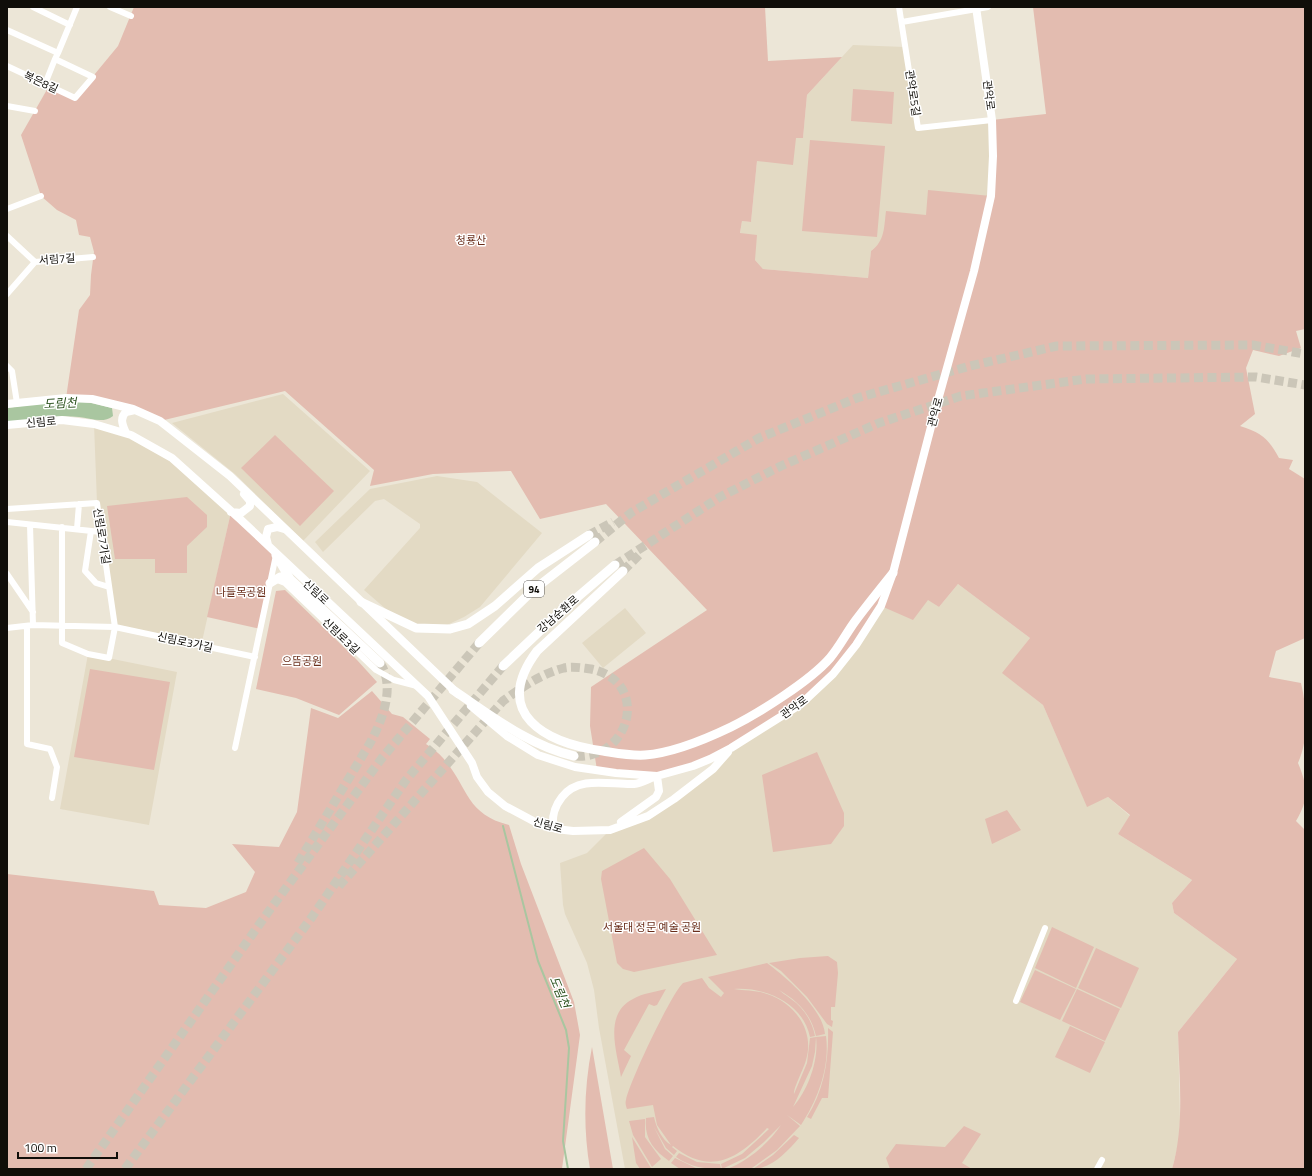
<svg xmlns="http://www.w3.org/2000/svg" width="1312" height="1176" viewBox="0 0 1312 1176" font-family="'Titillium Web','Noto Sans KR',sans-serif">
  <rect width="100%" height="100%" fill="#ece6d7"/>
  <path fill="#e3dac4" d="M853,45L905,47L918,128L992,120L991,196L922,247L880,243L871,251L868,278L763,269L755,260L740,234L742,221L751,222L757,161L796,138H803L807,95Z
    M283,394L370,471L303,541L235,474L172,423Z
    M94,424L152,446L231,512L201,646L115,627L97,503Z
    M437,476L477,482L542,533L480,607L464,617L447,625L421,626L394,616L364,590L420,528V524L384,499L375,501L323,552L315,542L370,489Z
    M958,584L1030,638L1003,673L1043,705L1087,806L1108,797L1130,816L1118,834L1192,880L1172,903L1174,913L1237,959L1178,1032L1180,1121L1179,1141L1172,1169H625L599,1028L594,990L587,963L565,914L563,905L560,863L587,853L610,830L648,816L713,769L881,606L929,600L939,607Z
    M625,608L646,633L603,668L582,643Z
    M88,654L177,672L149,825L60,809Z"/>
  <path fill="#e3bcb0" d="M134,7H765L768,61L842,57L807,95L803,138H796L793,165L757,161L751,222L742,221L740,233L757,235L755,260L763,269L868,278L871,251C885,241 884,227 886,211L926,215L928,190L991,196L992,120L1046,114L1033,7H1305V329L1296,331L1301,348L1279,356L1253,350L1246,368L1255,414L1240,426C1262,433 1268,438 1279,458L1293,460L1289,469L1305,479V638L1276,651L1269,677L1301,683C1307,709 1309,738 1298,763C1308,787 1309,799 1296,821L1305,830V1169H1172C1185,1125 1179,1077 1178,1032L1237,959L1174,913L1172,903L1192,880L1118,834L1130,815L1108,797L1087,807L1043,705L1002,673L1030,638L958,584L939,607L928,600L913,620L881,606L856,645L801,704L731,748L657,776L597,770L590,726L591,687L707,610L606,504L540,519L511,471L433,474L370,486L374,470L285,391L160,421L147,414L66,398L79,310L90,295L91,275L94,252L90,237L79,235L76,220L57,210L41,196L21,135L49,86L75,98L118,46Z
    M853,89L894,92L892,124L851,121Z
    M810,140L885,146L877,237L802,231Z
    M275,435L334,491L300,526L241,468Z
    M187,497L207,515V527L187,546V573H155V559H115L107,506Z
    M231,512L276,555L261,629L207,617Z
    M285,590L357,660L377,682L339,715L296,698L256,689L276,591Z
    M90,669L170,682L154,770L74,757Z
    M372,691L392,714L403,717L430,739L426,744C432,748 439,753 443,758C468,786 465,814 509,825L521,864L574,1002L580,1035L562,1169H7V874L154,891L159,905L206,908L246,892L255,872L232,844L279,847L297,812L311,708L338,718Z
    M817,752L844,813V826L831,844L773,852L762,775Z
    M1007,810L1021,830L992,844L985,819Z
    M644,848L670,879L717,955L634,972L623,969L617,963L601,879L602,871Z
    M1052,927L1094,947L1076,988L1035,968Z
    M1096,948L1139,968L1121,1008L1078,988Z
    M828,956L837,962L838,973L835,1007H831V1020L833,1021L832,1027L827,1024L807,997L781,971L769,963L800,958Z
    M767,963C786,977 823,1009 825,1034L816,1036C811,1014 798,1001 779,990C781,992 787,996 791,999C804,1008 812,1021 815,1036L810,1037C803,1003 766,987 734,989C745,991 757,990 767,994C795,1003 815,1031 806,1060C804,1068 793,1089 794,1094L807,1063L810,1038L816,1037L815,1052L812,1066L793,1107C808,1090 819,1060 816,1037L826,1036C830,1067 818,1099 801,1125L787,1115L800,1126L777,1150L752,1168L727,1169C748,1161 769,1143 781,1125L764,1142L745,1158L722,1169L721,1164L742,1154L769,1129L767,1128C738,1159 710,1176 673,1146L672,1147L677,1151L674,1155L666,1148L654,1127L665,1149L673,1156L669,1161C653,1150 644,1138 646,1118L654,1117C656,1127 662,1140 671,1145L657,1125L653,1105L627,1109C626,1106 625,1103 626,1100C629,1083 671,994 683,983L702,978L709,988L721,997L724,993L708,977Z
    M1035,970L1076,989L1060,1020L1020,1002Z
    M666,989L657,1005L654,1006L649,1004L624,1050L631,1056L621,1077C617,1052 603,1014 633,999C643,993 655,992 666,989Z
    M1077,989L1120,1009L1105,1041L1062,1021Z
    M1070,1026L1105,1042L1090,1073L1055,1057Z
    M828,1028L833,1032L828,1098H822L811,1119L807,1117C824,1090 829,1060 828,1028Z
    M592,1047L613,1169H590C583,1128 584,1087 592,1047Z
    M645,1119V1137L661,1159L652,1167L633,1135L629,1121Z
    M964,1126L981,1134L962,1163L972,1169H890L886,1158L896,1144L945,1147Z
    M794,1135L799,1138C787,1152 771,1169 753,1169L773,1155Z
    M632,1137L651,1168L640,1169L636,1163Z
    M679,1153L697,1162L720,1164L721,1169C703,1169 691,1167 676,1157Z
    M675,1158L698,1169H680L671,1163Z"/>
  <path fill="#a9c6a0" d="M65,400L92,403L112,408L113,416C103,424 90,418 79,417C56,414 30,420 7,423V408Z"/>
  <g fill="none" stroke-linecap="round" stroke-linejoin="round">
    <path stroke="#a9c6a0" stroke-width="2" d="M503,826L538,961L566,1030L569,1048L563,1141L568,1169"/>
    <path stroke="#cbc6b8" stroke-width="9" stroke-dasharray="9 4.5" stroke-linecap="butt" d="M589,535L613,522
      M595,542L632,512L759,438L857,398L970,366L1057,346L1253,345L1305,354
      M615,565L720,497L781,466L879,423L961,396L1086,379L1256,377L1305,385
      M623,571L640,554
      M298,863L370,743C382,721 396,687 380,663
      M339,886L503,701C522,687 541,674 564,668C573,666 582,668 591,669C651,681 631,761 574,756
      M86,1169L266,915L382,758L479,643
      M125,1169L312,917L406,780L503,666"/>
    <path stroke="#fff" stroke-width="6" d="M33,7L70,25
      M110,7L131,16
      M899,7L918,128L992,120
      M902,22L988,7
      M7,30L58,53L55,59L93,77L75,98L7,66
      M58,53L77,7
      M45,84L55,59
      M7,106L35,111
      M7,209L41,196
      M7,236L35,262L93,257
      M7,294L35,262
      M7,366L12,371L17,403
      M7,509L97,503L115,627L109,658L88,654L62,643V527
      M7,522L101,532
      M30,525L33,625
      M77,529L79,504
      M91,531L85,571L96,583L109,587
      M7,574L33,612
      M277,580L285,583L376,670L394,680L417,686
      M27,626V744L50,749L57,767L52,798
      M7,628L33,625L115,627L255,657
      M235,748L276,555
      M1016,1001L1045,928
      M1097,1169L1102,1160"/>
    <path stroke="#fff" stroke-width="8" d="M7,404L66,398L92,399L133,409L160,421L230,476L458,694
      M7,425L62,420L94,424L131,435L172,458L241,520L428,696L472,763L477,777L488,792L505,806L537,823L556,829L573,831L610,830L648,816L674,799L713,769L728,752
      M126,433C123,426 119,418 126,412L135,410
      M231,512L241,513L250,506V501L244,494
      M268,545L266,537L268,529L277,527L284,529
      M471,706L507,736L538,755L575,767L616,773L657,776L693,766L710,759L731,748L801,704L833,674L856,645L881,606L893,573L938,400L974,271L991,196L993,156L992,120L976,7
      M553,828C552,816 554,807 562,797C579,775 610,785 634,784C642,783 650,778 657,776L659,791L656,797L621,822"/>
    <path stroke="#fff" stroke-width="9" d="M276,555L290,579L380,663
      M623,571L537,651C490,714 546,743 603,751C616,753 631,756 645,755C673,753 706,739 731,727C759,713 810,681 830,658C840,646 847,632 856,620C868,604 881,588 893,573
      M270,583L280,577L290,579
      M361,602L416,628L450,629L468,624L495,606L538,568L589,535
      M479,643L532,591L595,542
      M503,666L560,612L615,565
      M453,690C492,716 528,745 574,756"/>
  </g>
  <g text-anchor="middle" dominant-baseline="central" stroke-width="3" stroke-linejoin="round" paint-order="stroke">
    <rect fill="#fff" stroke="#585653" stroke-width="1" x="524" y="581" width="20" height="16" rx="3"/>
    <g font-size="10" font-weight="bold" fill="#100e09">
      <text x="534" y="589">94</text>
    </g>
    <g font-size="11" fill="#100e09" stroke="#fff">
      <text transform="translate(41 82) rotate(25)">복은8길</text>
      <text transform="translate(913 93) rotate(81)">관악로5길</text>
      <text transform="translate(989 95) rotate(83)">관악로</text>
      <text transform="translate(57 259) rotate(-4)">서림7길</text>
      <text transform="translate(935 412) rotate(-75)">관악로</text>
      <text transform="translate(41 422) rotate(-5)">신림로</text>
      <text transform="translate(102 536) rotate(81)">신림로7가길</text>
      <text transform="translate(316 592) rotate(43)">신림로</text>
      <text transform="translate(558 614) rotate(-41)">강남순환로</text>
      <text transform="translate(341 636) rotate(44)">신림로3길</text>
      <text transform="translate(185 642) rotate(12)">신림로3가길</text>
      <text transform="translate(794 707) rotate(-36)">관악로</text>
      <text transform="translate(548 825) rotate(16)">신림로</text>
    </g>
    <g font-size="11" fill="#6a2e1b" stroke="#fff">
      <text x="471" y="240">청룡산</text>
      <text x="241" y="592">나들목공원</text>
      <text x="302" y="661">으뜸공원</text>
      <text x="652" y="927">서울대 정문 예술 공원</text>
    </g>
    <g font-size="12" font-style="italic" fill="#274e1a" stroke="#fff">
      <text transform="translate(60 403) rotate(-3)">도림천</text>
      <text transform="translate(560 992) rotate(67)">도림천</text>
    </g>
  </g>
  <rect width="1312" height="1176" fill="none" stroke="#100e09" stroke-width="16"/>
  <path d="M18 1152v6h99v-6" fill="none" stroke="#100e09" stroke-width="2"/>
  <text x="24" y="1152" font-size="12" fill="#100e09" stroke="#ffffff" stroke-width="3" paint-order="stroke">100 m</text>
</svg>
